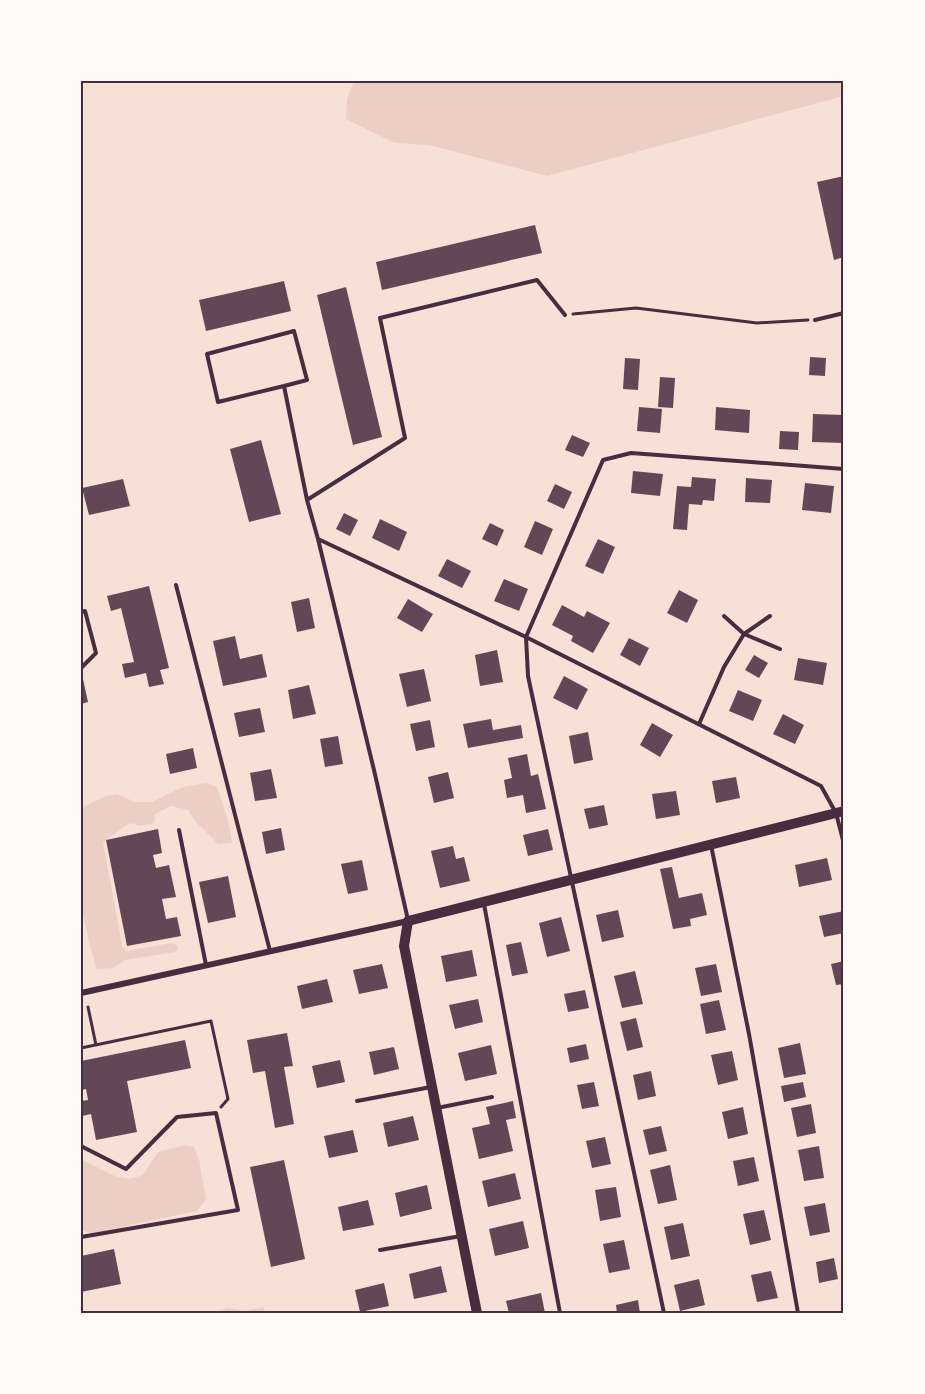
<svg xmlns="http://www.w3.org/2000/svg" width="925" height="1394" viewBox="0 0 925 1394" font-family="'Noto Sans',sans-serif">
  <rect width="100%" height="100%" fill="#f7e1d7"/>
  <path fill="#ebcfc5" d="M354,81H844V96L547,176L429,145L395,143L346,119L347,99Z
    M206,783L217,787L229,824L232,843L218,844L195,821L188,810L171,806L155,814L154,823L140,826L130,823L103,842L122,945L126,951L172,943L178,946V949L175,952L125,960L113,968L97,969L90,947L81,905V808L106,796L117,794L135,802H152L183,787Z
    M186,1145L194,1147L199,1159L206,1199L197,1211L92,1233L81,1230V1159L117,1177L130,1179L143,1175L158,1152Z
    M263,1307L266,1313H215L227,1308L245,1311Z"/>
  <path fill="#644757" d="M844,176V257L834,260L817,182Z
    M535,225L542,253L382,290L376,262Z
    M284,281L291,311L206,331L199,300Z
    M346,287L382,437L353,445L317,295Z
    M810,357L826,358L825,376L809,375Z
    M625,358L640,359L638,390L623,389Z
    M660,377L675,378L673,408L658,407Z
    M639,407L662,409L660,433L637,431Z
    M716,407L750,410L749,433L715,430Z
    M813,414L844,415V443L812,442Z
    M780,431L799,432L798,450L779,449Z
    M572,435L590,443L583,457L565,450Z
    M261,440L281,514L249,522L230,449Z
    M633,471L663,474L660,496L631,493Z
    M692,477L716,479L714,501L703,500L702,505L689,504L687,530L673,529L677,486L691,487Z
    M746,478L772,480L770,503L745,502Z
    M123,479L130,506L89,515L82,488Z
    M805,483L834,486L831,513L802,510Z
    M555,484L572,492L564,509L547,501Z
    M344,513L358,520L350,536L336,529Z
    M380,519L407,532L399,551L372,538Z
    M535,521L553,529L542,555L524,547Z
    M490,523L504,530L497,546L482,539Z
    M598,539L615,547L603,574L585,566Z
    M447,559L471,571L462,588L438,576Z
    M504,579L528,589L519,611L494,601Z
    M149,586L169,668L160,670L164,684L149,687L146,673L125,678L122,664L134,662L121,608L111,611L107,596Z
    M679,590L698,600L687,623L667,613Z
    M309,598L315,628L297,632L291,602Z
    M408,599L433,614L422,632L397,618Z
    M562,605L584,617L587,611L610,623L593,653L571,641L573,636L552,625Z
    M235,636L240,659L262,654L267,677L223,686L213,641Z
    M629,638L649,648L640,666L620,655Z
    M497,650L503,682L480,686L475,655Z
    M754,655L768,663L759,678L745,670Z
    M798,658L827,663L823,685L794,680Z
    M424,669L431,701L407,707L399,674Z
    M564,676L588,689L577,710L553,698Z
    M81,679H83L88,702L81,704Z
    M309,685L316,714L293,719L288,690Z
    M738,690L762,700L753,721L729,711Z
    M260,708L265,732L239,737L234,713Z
    M783,714L804,725L795,744L773,734Z
    M491,719L493,730L521,725L523,738L468,748L463,724Z
    M430,720L435,747L416,751L410,724Z
    M652,723L673,735L660,757L640,745Z
    M588,732L593,760L574,764L569,736Z
    M338,736L343,764L325,767L320,739Z
    M193,748L197,768L170,774L166,754Z
    M527,754L531,776L538,774L546,809L526,813L523,795L507,798L504,780L512,778L508,758Z
    M271,769L277,798L255,801L250,773Z
    M448,772L454,798L434,803L428,777Z
    M736,777L740,798L716,803L712,781Z
    M676,791L680,815L656,819L652,794Z
    M604,805L608,825L589,829L584,809Z
    M281,828L285,850L266,854L262,832Z
    M158,829L162,853L153,855L156,868L169,865L176,897L162,899L166,919L177,917L181,936L127,946L106,840Z
    M548,829L553,850L528,856L523,835Z
    M453,846L456,859L464,857L470,881L440,888L431,851Z
    M827,858L832,880L799,887L795,865Z
    M362,860L368,890L348,894L341,864Z
    M672,867L679,898L702,893L707,915L690,919L691,926L673,929L660,869Z
    M228,876L236,917L208,923L199,882Z
    M618,910L624,937L602,942L596,915Z
    M844,911V933L824,937L819,916Z
    M561,917L570,951L547,957L539,923Z
    M521,942L528,973L512,976L506,945Z
    M472,950L477,976L446,982L441,956Z
    M844,961V984L836,985L831,964Z
    M382,964L388,988L359,994L353,970Z
    M716,964L722,992L701,996L695,968Z
    M635,971L643,1004L622,1008L614,976Z
    M327,979L333,1002L302,1009L297,986Z
    M585,990L589,1008L568,1012L564,994Z
    M478,999L483,1022L455,1029L449,1005Z
    M719,1000L726,1030L706,1034L700,1004Z
    M636,1018L643,1047L627,1051L620,1022Z
    M287,1033L293,1066L284,1067L294,1124L275,1128L265,1071L253,1073L247,1040Z
    M185,1040L191,1068L127,1081L137,1132L96,1140L91,1114L82,1116L81,1113V1101L88,1100L86,1089L81,1090V1061Z
    M800,1043L806,1074L784,1078L778,1048Z
    M586,1044L589,1059L570,1063L567,1048Z
    M491,1045L497,1074L465,1081L458,1053Z
    M394,1047L399,1069L374,1075L369,1052Z
    M732,1051L738,1080L718,1085L711,1055Z
    M340,1060L345,1082L317,1088L312,1066Z
    M651,1071L656,1096L638,1100L633,1075Z
    M594,1082L599,1106L582,1109L577,1085Z
    M803,1082L806,1097L784,1102L781,1086Z
    M513,1101L516,1118L506,1120L513,1151L479,1159L472,1128L490,1124L486,1107Z
    M811,1104L816,1133L797,1137L791,1108Z
    M743,1107L748,1134L728,1139L722,1112Z
    M413,1116L419,1140L388,1147L383,1123Z
    M661,1126L667,1151L649,1155L643,1130Z
    M353,1130L358,1152L329,1158L324,1136Z
    M605,1137L611,1164L592,1168L586,1141Z
    M819,1146L824,1178L804,1181L798,1150Z
    M754,1157L759,1181L738,1186L733,1161Z
    M284,1160L305,1259L271,1267L250,1167Z
    M670,1165L677,1200L658,1204L650,1170Z
    M515,1173L521,1199L488,1207L482,1181Z
    M427,1185L432,1209L400,1217L395,1193Z
    M616,1187L621,1217L600,1221L595,1190Z
    M368,1200L374,1225L343,1231L338,1207Z
    M825,1203L830,1232L810,1236L804,1207Z
    M764,1210L771,1240L750,1245L743,1214Z
    M523,1221L529,1248L495,1256L489,1229Z
    M683,1223L690,1256L671,1260L664,1227Z
    M624,1240L630,1269L609,1273L603,1244Z
    M114,1249L121,1284L81,1292V1256Z
    M834,1258L838,1279L819,1283L816,1262Z
    M441,1266L447,1292L414,1299L409,1274Z
    M771,1271L778,1298L757,1302L751,1275Z
    M699,1279L705,1305L680,1311L674,1285Z
    M384,1283L389,1306L360,1312L355,1290Z
    M541,1293L545,1313H509L506,1301Z
    M638,1300L640,1313H617L616,1305Z"/>
  <g fill="none" stroke-linecap="round" stroke-linejoin="round">
    <path stroke="#4a2c40" stroke-width="3" d="M573,314L636,308L757,323L808,320
      M88,1007L96,1045
      M81,1048L211,1021L228,1099L221,1107"/>
    <path stroke="#4a2c40" stroke-width="4" d="M815,320L844,313
      M284,386L218,402L207,354L294,331L307,380L284,386L307,500L318,539L374,770L408,920
      M307,500L405,438L380,318L537,280L565,315
      M318,539L526,637L821,786L836,813L844,844
      M176,585L270,951
      M81,612L85,611L96,653L81,668
      M724,616L744,634L780,649
      M699,724L724,667L744,634L770,616
      M179,830L206,965
      M711,845L749,1034L798,1313
      M484,904L560,1313
      M357,1101L431,1087
      M437,1108L492,1097
      M81,1146L126,1169L177,1117L216,1113L238,1210L81,1237
      M380,1250L461,1236
      M664,1313L528,676L526,637L603,460L631,453L844,469"/>
    <path stroke="#4a2c40" stroke-width="6" d="M81,993L408,921"/>
    <path stroke="#4a2c40" stroke-width="10" d="M477,1313L405,951L404,946L408,921L844,811"/>
  </g>
  <rect width="925" height="1394" fill="none" stroke="#fffaf5" stroke-width="165"/>
  <rect x="82" y="82" width="760" height="1230" fill="none" stroke="#4a2c40" stroke-width="2"/>
</svg>
